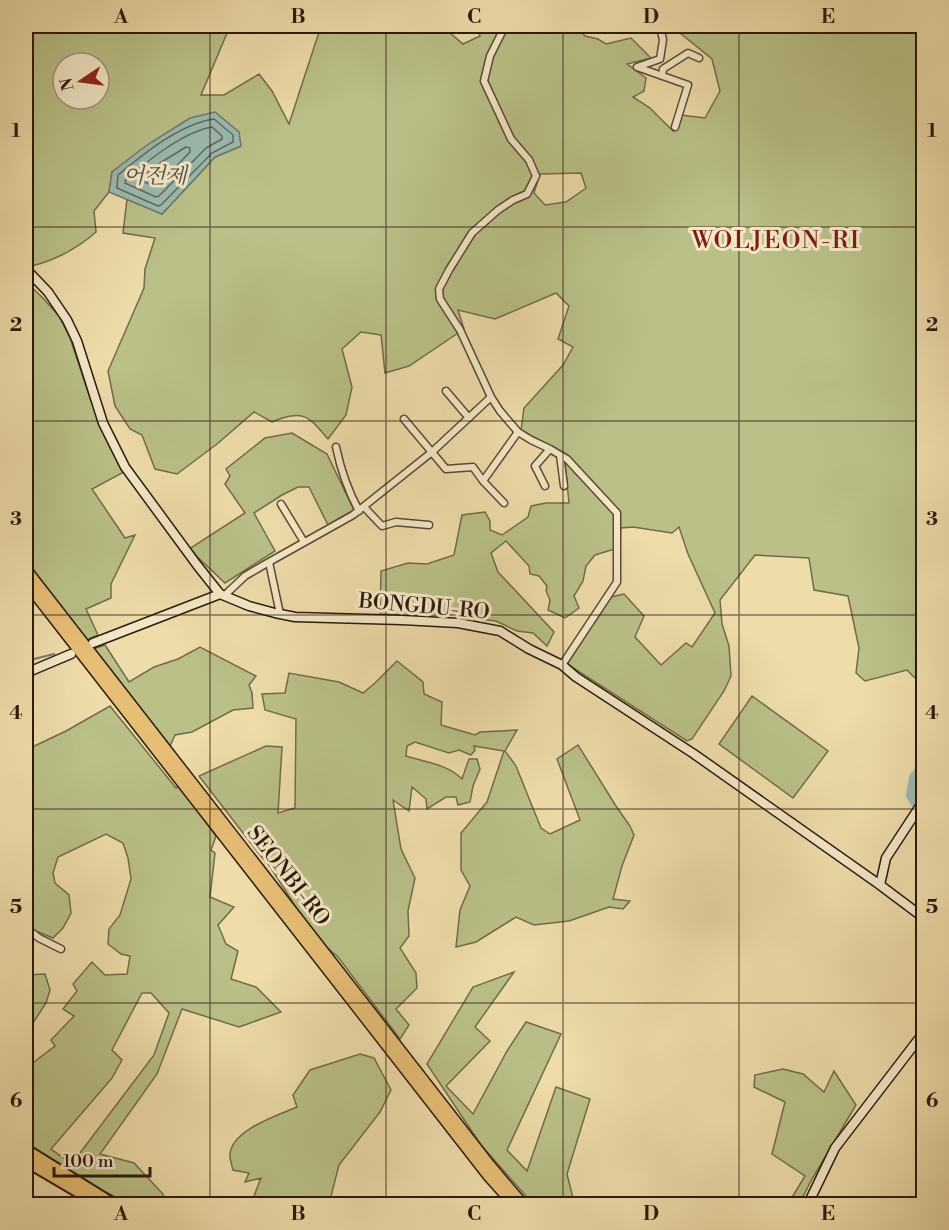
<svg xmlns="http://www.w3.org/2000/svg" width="949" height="1230" viewBox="0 0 949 1230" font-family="'Libre Bodoni','Noto Serif KR',serif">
  <rect width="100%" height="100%" fill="#eedcab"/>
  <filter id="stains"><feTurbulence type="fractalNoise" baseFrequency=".00333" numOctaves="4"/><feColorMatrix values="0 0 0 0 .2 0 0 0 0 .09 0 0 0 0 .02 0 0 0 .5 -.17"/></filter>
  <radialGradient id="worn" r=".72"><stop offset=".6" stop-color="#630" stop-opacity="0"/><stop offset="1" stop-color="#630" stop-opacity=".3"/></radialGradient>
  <path fill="#bac088" stroke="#726c48" stroke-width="1.5" fill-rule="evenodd" d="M26,26H230L201,95H224L259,74L272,91L289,124L321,26H442L463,44L480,36L477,26H576L585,36L598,39L606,44L631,38L651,58L627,64L646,78L644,91L633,97L650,108L673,131L681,115L705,118L720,91L712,59L674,28L675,26H923V686L907,670L865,681L856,673L859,648L848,596L814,590L809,558L755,555L720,600L722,624L729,646L731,676L724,691L692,739L687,741L567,664L611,597L624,594L644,616L635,637L661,665L686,643L692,647L715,613L688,554L679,527L672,533L633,527L621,528L618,548L595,555L586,566L583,581L574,596L579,608L565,618L548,610L550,600L546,591L547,586L539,576L530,574L529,566L506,541L491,553L498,572L554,632L547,646L533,633L517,631L496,621L479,619L471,613L447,614V619L380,614L381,571L408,563L427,564L454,555L462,515L485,512L490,521V530L502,535L528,517L531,506L546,503H569L565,462L556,449L521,430L524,408L563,365L573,347L558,339L569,306L556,293L495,319L458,310L464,329L409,366L385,373L381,335L361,332L342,349L352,387L346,415L328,439C307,414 303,410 272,422L254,412L217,444L177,474L155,469L142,435L130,429L115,406L108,371L144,288L145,269L155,238L123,233L127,199L162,214L215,157L241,146L112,172L109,192L94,211L96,232C78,248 55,260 32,266L26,259ZM63,63H99V99H63ZM581,173L586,188L566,202L545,205L534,193L540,174Z
    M26,282L42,297L59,316L70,338L91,401L124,472L92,489L125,538L135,535L111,584V598L86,609L98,635L86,640L26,560Z
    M292,433L327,454L354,510L328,525L309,487H298L282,495L254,513L275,551L225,583L189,549L245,513L225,484L230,476L226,469L265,438Z
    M105,645L129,682L154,667L178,659L200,647L256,676L249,685L252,693L253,708L233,710L192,732L175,735L170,746L93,649Z
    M397,661L423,682L424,694L442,702L441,725L475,735L480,732L517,730L505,751L516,766L541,828L550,834L580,820L557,759L578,745L616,806L630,826L634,835L622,866L613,899L630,901L623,909L609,907L569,921L534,925L516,917L476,942L456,947L460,910L470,886L461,870V833L487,802L504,751L474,746L475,750L471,755L459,750L449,753L415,742L407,746L406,756C425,762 447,764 462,779L469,759H477L480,769L473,786L470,802L458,805L456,797H446L427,809L426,799L412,787L409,811L393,800L401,849L415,878L408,911L409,936L400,948L416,973L417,988L396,1009L409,1025L400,1039L338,957L324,945L297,909L269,865L260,855L199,776L266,746L282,747L278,813L295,808L296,719L265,710L262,694L285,693L289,673L339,682L363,693L375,683Z
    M752,696L828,751L793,798L719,744Z
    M110,706L176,788L180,786L216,836L211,850L215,853L210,897L234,907L218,925L226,944L238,951L231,979L256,987L281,1012L239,1027L182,1009L157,1074L100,1154L134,1163L163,1194L165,1204H129L88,1183L26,1143V1068L55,1046L51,1040L74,1016L63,1009L77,991L73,984L92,962L105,975L127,974L130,956L121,954L108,944L109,929L120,915L131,879L128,858L123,843L106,834L58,857L53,873L55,883L69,895L71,913L63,928L53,938L26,927V750L66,731ZM142,993H151L169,1013L154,1055L80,1153L71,1163L51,1149L112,1078L122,1060L112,1050Z
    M514,972L475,1027L490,1041L446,1086L473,1114L507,1051L526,1022L561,1034L507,1150L527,1171L556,1087L590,1099L567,1174L573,1198L569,1204H533L481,1145L427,1064L473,987Z
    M45,974L50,990L46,1003L33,1023L27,1036H26V975Z
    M360,1054L374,1058L391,1090L380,1112L339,1165L329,1204H247L254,1196L261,1178L245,1182L249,1173L233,1170C232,1166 230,1160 230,1156C229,1131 278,1115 297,1107L293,1095L310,1070Z
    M783,1069L803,1074L824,1092L834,1071L856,1105L812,1179L799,1204H788L805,1176L772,1154L785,1102L754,1087L755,1075Z"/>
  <path fill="#9bbab0" stroke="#6e7a6d" stroke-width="1.5" d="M215,112L239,132L241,146L215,157L162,214L109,192L112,172L147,145L190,118Z"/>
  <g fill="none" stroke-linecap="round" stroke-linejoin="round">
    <path stroke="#636a5c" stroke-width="1.5" d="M214,119L233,135V142L212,153L161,205L158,206L117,188L118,175C145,153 180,124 214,119Z
      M212,127L222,136V139L206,148L159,196L156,197L125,183L126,179C149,160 183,132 212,127Z
      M186,147L190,148V152L157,186H154L142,181V177L160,163Z"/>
    <path stroke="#6e7a6d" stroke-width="2" d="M26,661L54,654"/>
    <path stroke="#9bbab0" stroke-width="12" d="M924,767L915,778L912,795L924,814"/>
    <defs>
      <path id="street" d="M505,26L490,56L484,81L511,139L529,160L536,176L527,194L513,200L498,210L472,233L449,270L439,289L440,299L460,330L491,397L500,411L518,432L531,440L550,449L567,459L617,513V582L562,665
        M660,26L663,40L660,59L637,67L688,85L675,127
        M662,76L663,69L688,53L699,58
        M446,391L469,418
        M404,419L446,469L473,467L483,481
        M336,447C341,471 347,489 359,511
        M560,455L564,486
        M545,486L535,466L550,449
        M504,503L483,481L518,432
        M281,504L304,542
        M364,507L382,526L396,522L429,525
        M269,562L280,614
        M225,595L245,576L269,562L353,515L432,452L491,397
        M26,928L39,938L61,949"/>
      <path id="secondary" d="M26,269L48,292L67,320L77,341L103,423L125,467L197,565L220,594L249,606L275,613L295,617L402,620L458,623L500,631L529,649L562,665L576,677L694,754L880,885L924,918
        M93,643L220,594
        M26,673L71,654
        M880,885L886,858L924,800
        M808,1204L835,1148L924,1032"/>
      <path id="primary" d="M26,569L490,1165L523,1204
        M26,583L488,1176L513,1204"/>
      <path id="highway" d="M26,1150L113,1204
        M26,1161L99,1204"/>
    </defs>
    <use href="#street" stroke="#5c4a32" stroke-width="9"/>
    <use href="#secondary" stroke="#2b1909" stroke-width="11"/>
    <use href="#primary" stroke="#2b1909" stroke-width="12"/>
    <use href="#highway" stroke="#2b1909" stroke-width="14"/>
    <use href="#street" stroke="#f4e8c8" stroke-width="6"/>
    <use href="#secondary" stroke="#f4e8c8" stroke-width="8"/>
    <use href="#primary" stroke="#e7be76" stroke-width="9"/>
    <use href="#highway" stroke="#e7be76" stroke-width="10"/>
  </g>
  <path fill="none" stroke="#2b1909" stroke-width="1.5" stroke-opacity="0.55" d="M210,26V1204M386,26V1204M563,26V1204M739,26V1204M26,227H924M26,421H924M26,615H924M26,809H924M26,1003H924"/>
  <g text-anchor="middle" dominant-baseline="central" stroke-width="6" stroke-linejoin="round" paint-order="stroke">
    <g font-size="21" fill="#2b1909" stroke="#f4e8c8">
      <text transform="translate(424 607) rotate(5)">BONGDU-RO</text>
      <text transform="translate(288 876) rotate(52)">SEONBI-RO</text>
    </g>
    <g font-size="22" font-style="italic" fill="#525143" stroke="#f4e8c8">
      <text x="155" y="176">어전제</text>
    </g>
    <g font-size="24" letter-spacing="1.5" fill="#7a1f14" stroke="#f4e8c8">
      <text x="776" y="241">WOLJEON-RI</text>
    </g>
  </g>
  <rect width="949" height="1230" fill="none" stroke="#eedcab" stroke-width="66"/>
  <g transform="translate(81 81) rotate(257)"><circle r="28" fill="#f4e8c8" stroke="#a4957c" stroke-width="1.5"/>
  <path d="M0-4.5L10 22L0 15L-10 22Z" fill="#8f2418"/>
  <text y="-9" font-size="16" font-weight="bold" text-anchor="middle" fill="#2b1909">N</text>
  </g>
  <path d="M54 1167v9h96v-9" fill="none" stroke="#2b1909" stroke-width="3"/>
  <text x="63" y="1167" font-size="18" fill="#2b1909" stroke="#f4e8c8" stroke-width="4.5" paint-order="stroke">100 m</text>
  <rect x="33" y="33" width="883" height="1164" fill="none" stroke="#2b1909" stroke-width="2"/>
  <g font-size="20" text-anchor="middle" font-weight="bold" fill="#2b1909">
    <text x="121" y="23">A</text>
    <text x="298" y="23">B</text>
    <text x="474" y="23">C</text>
    <text x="651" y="23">D</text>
    <text x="828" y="23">E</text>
    <text x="16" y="137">1</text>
    <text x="932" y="137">1</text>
    <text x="16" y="331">2</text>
    <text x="932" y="331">2</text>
    <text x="16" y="525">3</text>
    <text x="932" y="525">3</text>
    <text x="16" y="719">4</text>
    <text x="932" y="719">4</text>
    <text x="16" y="913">5</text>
    <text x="932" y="913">5</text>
    <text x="16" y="1107">6</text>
    <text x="932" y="1107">6</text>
    <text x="121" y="1220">A</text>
    <text x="298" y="1220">B</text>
    <text x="474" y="1220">C</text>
    <text x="651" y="1220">D</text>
    <text x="828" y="1220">E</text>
  </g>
  <rect width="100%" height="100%" filter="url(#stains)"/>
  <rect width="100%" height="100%" fill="url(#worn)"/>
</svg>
